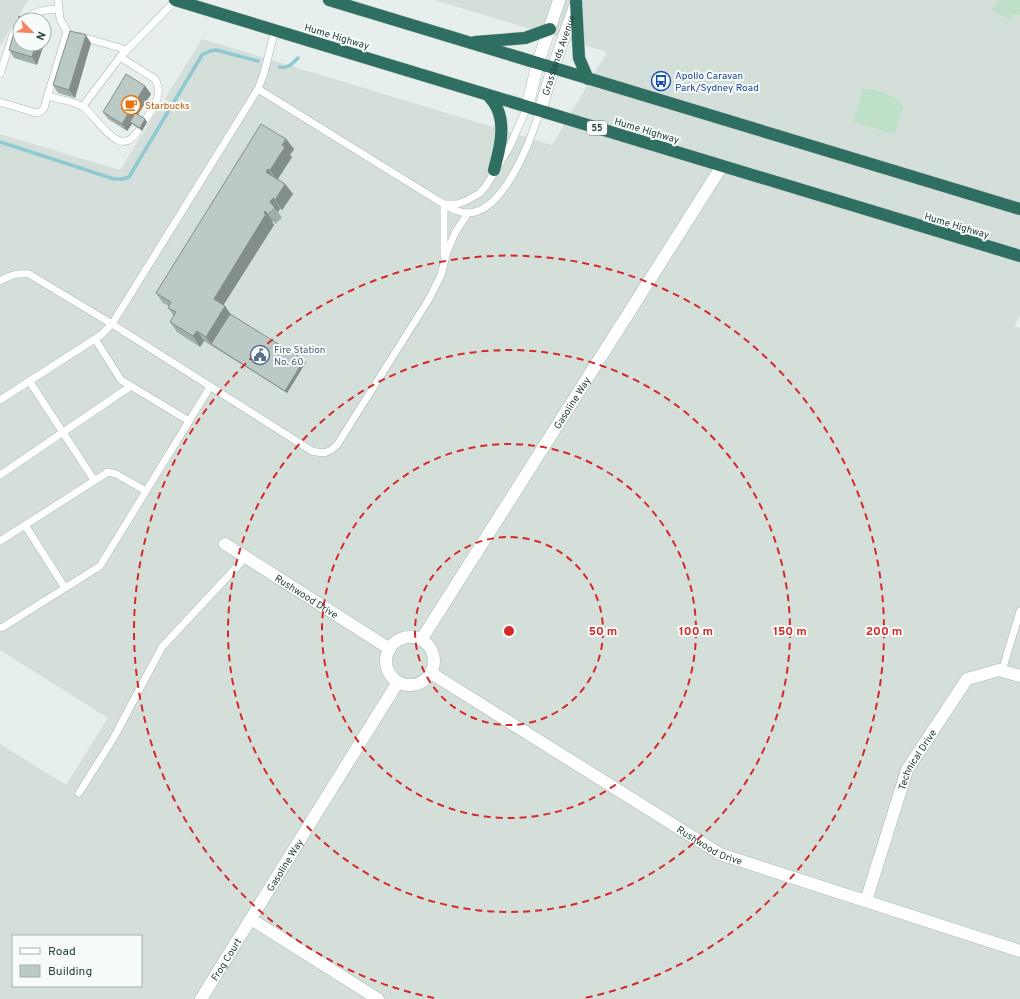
<svg xmlns="http://www.w3.org/2000/svg" width="1020" height="999" font-family="Overpass,sans-serif">
  <rect width="100%" height="100%" fill="#e6efeb"/>
  <path fill="#d4dfda" fill-rule="evenodd" d="M 0,0 L 28,0 L 0,46 Z
    M 434,0 L 1020,0 L 1020,316 L 1014,326 L 1020,328 L 1020,999 L 0,999 L 0,744 L 66,785 L 108,718 L 0,650 L 0,134 L 120,170 L 202,39 L 552,145 L 607,52 ZM 13,936 L 141,936 L 141,986 L 13,986 Z"/>
  <path fill="#bfe0c8" d="M 998,0 L 1020,0 L 1020,15 L 1015,14 L 1011,20 L 992,11 Z
    M 863,89 L 876,90 L 898,99 L 903,107 L 894,134 L 853,122 Z"/>
  <g fill="none" stroke-linecap="round" stroke-linejoin="round">
    <path stroke="#8ec9d4" stroke-width="3.5" d="M 280,67 C 288,69 293,63 298,58
      M 0,142 L 114,179 L 123,179 L 129,177 L 202,55 L 210,51 L 216,50 L 258,61"/>
    <defs>
      <path id="lane" d="M 23,20 C 33,11 46,10 58,9
        M 79,36 L 127,50
        M 120,57 L 155,79 C 164,95 153,107 145,121
        M 0,74 L 13,34 L 20,23
        M 258,89 L 264,73 L 275,30
        M 47,96 C 56,98 77,102 83,107 C 99,118 119,162 139,130
        M 0,102 L 36,113 L 40,112 L 44,108 L 67,32 L 60,19 L 58,0
        M 83,106 L 120,57 L 176,0
        M 444,204 L 457,204 L 466,201 L 480,193 L 486,186 L 510,146 L 527,107
        M 468,213 L 455,233 L 447,252 L 441,275 L 429,299 L 337,445 C 327,454 324,454 312,451 L 112,324 L 258,89 L 437,200 C 447,205 456,213 467,213 C 504,214 531,139 540,111
        M 444,255 L 444,204
        M 0,281 C 10,275 17,273 29,274 L 112,324 L 101,335 L 0,400
        M 95,339 L 121,380 L 189,421
        M 30,382 L 94,480
        M 0,475 L 131,386
        M 25,525 L 65,588
        M 0,541 L 108,472 L 116,474 L 146,491
        M 0,628 L 3,627 L 100,566 L 210,387
        M 1002,671 L 1020,611
        M 79,793 L 113,739 L 162,647 L 246,557"/>
      <g id="street">
        <path d="M 527,107 L 538,63 L 559,0"/>
        <path id="s1" d="M 540,111 L 553,68 L 576,3"/>
        <path id="s2" d="M 225,544 L 390,649"/>
        <circle cx="410" cy="661" r="24"/>
        <path id="s3" d="M 421,640 L 722,166"/>
        <path id="s4" d="M 431,673 L 720,854 L 1020,951"/>
        <path id="s5" d="M 866,901 L 907,770 L 967,679 L 999,670 L 1020,676"/>
        <path d="M 251,919 L 378,999"/>
        <path id="s6" d="M 201,999 L 398,682"/>
      </g>
      <path id="highway" d="M 175,0 L 1020,256
        M 329,0 L 1020,209
        M 576,2 L 579,58 L 588,79
        M 475,42 L 525,38 L 550,29
        M 488,95 C 491,99 495,103 497,108 C 506,127 499,152 494,170"/>
    </defs>
    <use href="#lane" stroke="#a8b8b2" stroke-width="8"/>
    <use href="#street" stroke="#a8b8b2" stroke-width="13"/>
    <use href="#highway" stroke="#c2cac8" stroke-width="13"/>
    <use href="#lane" stroke="#fff" stroke-width="7"/>
    <use href="#street" stroke="#fff" stroke-width="12"/>
    <use href="#highway" stroke="#2f6f62" stroke-width="12"/>
  </g>
  <path fill="#a1aea9" d="M 91,43 L 75,98 L 58,93 L 53,85 Z
    M 44,44 L 37,65 L 14,58 L 9,50 Z
    M 145,86 L 151,94 L 138,115 L 145,119 L 147,122 L 142,131 L 132,124 L 127,131 L 108,119 L 103,112 Z
    M 286,139 L 294,149 L 290,155 L 292,157 L 278,179 L 285,184 L 293,194 L 282,210 L 280,209 L 278,212 L 282,218 L 275,224 L 273,221 L 272,222 L 274,225 L 223,305 L 230,314 L 306,362 L 287,393 L 204,341 L 200,347 L 177,332 L 170,322 L 174,316 L 168,308 L 169,306 L 163,303 L 156,293 Z"/>
  <path fill="#838d89" d="M 44,25 L 48,31 L 44,43 Z
    M 86,35 L 91,43 L 75,98 L 69,90 Z
    M 36,44 L 44,44 L 37,65 L 32,57 Z
    M 145,86 L 151,94 L 132,123 L 130,122 L 132,124 L 127,131 L 122,124 Z
    M 145,119 L 147,122 L 142,131 L 140,128 Z
    M 286,139 L 294,149 L 290,155 L 292,157 L 277,180 L 270,170 Z
    M 268,169 L 275,179 L 266,172 Z
    M 285,184 L 293,194 L 282,210 L 275,200 Z
    M 273,198 L 280,209 L 278,212 L 270,202 Z
    M 265,211 L 273,221 L 272,222 L 274,225 L 221,309 L 214,299 Z
    M 225,306 L 232,316 L 211,344 L 206,337 Z
    M 197,331 L 204,341 L 200,347 L 193,336 Z
    M 304,360 L 306,362 L 287,393 L 285,391 Z"/>
  <path fill="#bbcac4" stroke="#838d89" d="M 19,16 L 33,20 L 20,20 L 20,44 L 36,44 L 32,57 L 9,50 Z
    M 70,31 L 86,35 L 69,90 L 53,85 Z
    M 126,74 L 145,86 L 122,124 L 103,112 Z
    M 135,113 L 145,119 L 140,128 L 130,122 Z
    M 261,124 L 286,139 L 282,145 L 285,147 L 270,170 L 268,169 L 266,172 L 285,184 L 275,200 L 273,198 L 270,202 L 275,208 L 268,214 L 265,211 L 264,213 L 266,214 L 214,299 L 225,306 L 206,337 L 197,331 L 193,336 L 170,322 L 176,312 L 168,308 L 171,302 L 156,293 Z
    M 230,314 L 304,360 L 285,391 L 211,344 Z"/>
  <g fill="none" stroke="#d62828" stroke-width="2" stroke-dasharray="7 5">
    <circle cx="509" cy="631" r="94"/>
    <circle cx="509" cy="631" r="187"/>
    <circle cx="509" cy="631" r="281"/>
    <path d="M434 998A375 375 0 1 1 584 998"/>
  </g>
  <defs>
    <symbol id="bus-ring" viewBox="-11 -11 22 22"><circle r="9.5" fill="#f7fbf9" stroke="#1a4fb4" stroke-width="1.5"/><path d="M-5-6H5V4H4V6H2V4H-2V6H-4V4H-5ZM-3.5-4V0h7V-4ZM-3.5 1.2v1.5H-2V1.2ZM2 1.2v1.5H3.5V1.2Z" fill="#1a4fb4"/></symbol>
    <symbol id="cafe-ring" viewBox="-11 -11 22 22"><circle r="9.5" fill="#f7fbf9" stroke="#e8710a" stroke-width="1.5"/><path d="M-5.5-4.5H6V0H3Q3 3.5 0 3.5H-2.5Q-5.5 3.5-5.5 0ZM3-3.2v2h1.7v-2ZM-6 4.5H4V6H-6Z" fill="#e8710a"/></symbol>
    <symbol id="civic-ring" viewBox="-11 -11 22 22"><circle r="9.5" fill="#f7fbf9" stroke="#5c6f8a" stroke-width="1.5"/><path d="M-.6-6.5H3V-4.5H.6V-3L4-1V1h2V6H-6V1h2V-1L-.6-3ZM-1.2 2.5V6h2.4V2.5Z" fill="#5c6f8a"/></symbol>
  </defs>
  <g fill-rule="evenodd">
    <use href="#bus-ring" x="650" y="70" width="22" height="22"/>
    <use href="#cafe-ring" x="120" y="94" width="22" height="22"/>
    <use href="#civic-ring" x="249" y="344" width="22" height="22"/>
  </g>
  <g text-anchor="middle" stroke-width="4" stroke-linejoin="round" paint-order="stroke">
    <rect fill="#f7fbf9" stroke="#637a73" stroke-width="1" x="587" y="121" width="20" height="14" rx="3"/>
    <g font-size="9" font-weight="bold" fill="#24423a">
      <text x="597" y="131">55</text>
    </g>
    <g font-size="10" fill="#24423a" stroke="#f7fbf9">
      <text transform="translate(337 36) rotate(17)" y="4">Hume Highway</text>
      <text dy="4" stroke="none"><textPath href="#s1" startOffset="59">Grasslands Avenue</textPath></text>
      <text transform="translate(647 130) rotate(17)" y="4">Hume Highway</text>
      <text transform="translate(957 225) rotate(17)" y="4">Hume Highway</text>
      <text dy="4" stroke="none"><textPath href="#s3" startOffset="281">Gasoline Way</textPath></text>
      <text dy="4" stroke="none"><textPath href="#s2" startOffset="97">Rushwood Drive</textPath></text>
      <text dy="4" stroke="none"><textPath href="#s5" startOffset="151">Technical Drive</textPath></text>
      <text dy="4" stroke="none"><textPath href="#s4" startOffset="328">Rushwood Drive</textPath></text>
      <text dy="4" stroke="none"><textPath href="#s6" startOffset="158">Gasoline Way</textPath></text>
      <text dy="4" stroke="none"><textPath href="#s6" startOffset="47">Frog Court</textPath></text>
    </g>
    <g font-size="10" fill="#164399" stroke="#f7fbf9" text-anchor="start">
      <text x="675" y="79">Apollo Caravan<tspan x="675" dy="12">Park/Sydney Road</tspan></text>
    </g>
    <g font-size="10" fill="#c56008" stroke="#f7fbf9" text-anchor="start">
      <text x="145" y="109">Starbucks</text>
    </g>
    <g font-size="10" fill="#4e5e75" stroke="#f7fbf9" text-anchor="start">
      <text x="274" y="353">Fire Station<tspan x="274" dy="12">No. 60</tspan></text>
    </g>
  </g>
  <circle cx="509" cy="631" r="6" fill="#d62828" stroke="#f7fbf9" stroke-width="2"/>
  <g font-size="12" text-anchor="middle" font-weight="bold" fill="#d62828" stroke="#f7fbf9" stroke-width="4" stroke-linejoin="round" paint-order="stroke">
    <text x="603" y="635">50 m</text>
    <text x="696" y="635">100 m</text>
    <text x="790" y="635">150 m</text>
    <text x="884" y="635">200 m</text>
  </g>
  <rect x="12" y="935" width="130" height="52" fill="#f7fbf9" stroke="#a3b1ad"/>
  <rect x="20" y="948" width="20" height="6" fill="#ffffff" stroke="#a3b1ad"/>
  <text x="48" y="955" font-size="12" fill="#24423a">Road</text>
  <rect x="20" y="965" width="20" height="12" fill="#bbcac4" stroke="#a3b1ad"/>
  <text x="48" y="975" font-size="12" fill="#24423a">Building</text>
  <g transform="translate(32 32) rotate(114)"><circle r="19" fill="#f7fbf9" stroke="#a3b1ad"/>
  <path d="M0-3L7 15L0 10L-7 15Z" fill="#f4845f"/>
  <text y="-6" font-size="11" font-weight="bold" text-anchor="middle" fill="#24423a">N</text>
  </g>
</svg>
